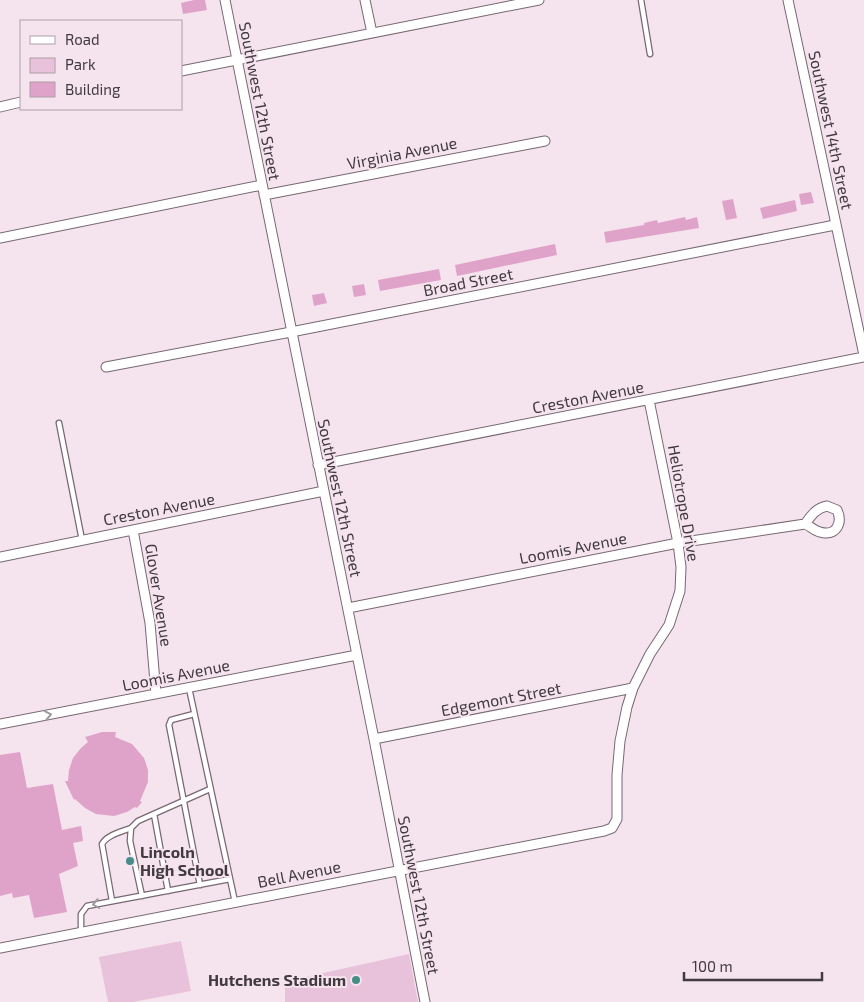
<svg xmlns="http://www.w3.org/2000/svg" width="864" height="1002" font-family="'Exo 2',sans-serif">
  <rect width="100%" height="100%" fill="#f5e3ee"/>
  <path fill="#e8c1da" d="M 181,941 L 191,991 L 133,1002 L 108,1002 L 99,957 Z
    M 409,954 L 418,1002 L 285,1002 L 285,983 L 310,976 Z"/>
  <path fill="#dfa3ca" d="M 194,0 L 205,0 L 207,10 L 183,14 L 181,3 Z
    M 811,192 L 814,203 L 801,205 L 799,194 Z
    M 733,199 L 737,218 L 726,220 L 722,201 Z
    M 795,200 L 797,211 L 763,219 L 760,208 Z
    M 685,217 L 686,220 L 697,217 L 699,228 L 606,243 L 604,232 L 644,225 L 644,223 L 657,220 L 658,223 Z
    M 555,244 L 557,255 L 457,276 L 455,265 Z
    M 439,269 L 441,280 L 380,291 L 378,280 Z
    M 364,284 L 366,295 L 354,297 L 352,286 Z
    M 324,293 L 327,303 L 314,306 L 312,295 Z
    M 102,732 L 116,732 L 115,737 L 132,744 L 144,758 L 148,770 L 148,782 L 140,801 L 142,802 L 137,808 L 135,807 L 127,812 L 114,816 L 96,814 L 85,808 L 75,799 L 74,800 L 65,781 L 68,781 L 69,770 L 73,758 L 81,748 L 88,742 L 85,737 Z
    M 20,752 L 27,788 L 53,784 L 62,830 L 81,826 L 83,841 L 73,843 L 78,866 L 59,874 L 67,912 L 34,918 L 29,895 L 13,898 L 12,893 L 0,896 L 0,755 Z"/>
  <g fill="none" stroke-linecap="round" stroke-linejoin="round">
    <defs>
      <path id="service" d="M 641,0 L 650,54
        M 59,423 L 82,540
        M 189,688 L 235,902
        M 194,714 L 171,720 L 169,725 L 200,885
        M 154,814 L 168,891
        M 142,896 L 130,841 L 131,828 L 138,821 L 210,789
        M 112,901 L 102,844 C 107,835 121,832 131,828
        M 81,932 L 81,914 L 87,906 L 230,879"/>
      <path id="minor" d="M 225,0 L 374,739 L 425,1002
        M 365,0 L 372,33
        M 788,0 L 864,355
        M 181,71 L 539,0
        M 0,107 L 21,102
        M 264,195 L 545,141
        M 0,238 L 262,185
        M 106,367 L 291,332 L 835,225
        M 318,465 L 864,357
        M 827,506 L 837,510 C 843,523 836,537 820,532 C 815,531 810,526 805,524 C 811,516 816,508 827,506 Z
        M 133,530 L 150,623 L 156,694
        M 0,557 L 324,491
        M 348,608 L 678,543 L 805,524
        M 0,724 L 357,655
        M 374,739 L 633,688
        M 0,948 L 604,831 L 612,828 L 617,819 L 617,775 L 620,741 L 627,707 L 633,688 L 650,654 L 669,625 L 680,591 L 681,567 L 678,543 L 649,400"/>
    </defs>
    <use href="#service" stroke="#776871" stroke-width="7"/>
    <use href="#minor" stroke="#776871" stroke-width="11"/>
    <use href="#service" stroke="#fff" stroke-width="4.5"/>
    <use href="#minor" stroke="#fff" stroke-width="9"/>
  </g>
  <defs><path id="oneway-chevron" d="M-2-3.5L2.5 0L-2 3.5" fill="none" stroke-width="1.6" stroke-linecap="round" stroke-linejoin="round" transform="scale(1.25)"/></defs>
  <g stroke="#a09c9e">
    <use href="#oneway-chevron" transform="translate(48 715) rotate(-11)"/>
    <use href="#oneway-chevron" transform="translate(96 904) rotate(170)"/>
  </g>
  <g fill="#468d88" stroke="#f5e3ee" stroke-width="2">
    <circle cx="130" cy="861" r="5"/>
    <circle cx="356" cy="980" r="5"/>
  </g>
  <g text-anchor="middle" stroke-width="4" stroke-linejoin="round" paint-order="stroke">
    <g font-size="16" fill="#413a3e" stroke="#f5e3ee">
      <text transform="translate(260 101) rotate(79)" y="6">Southwest 12th Street</text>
      <text transform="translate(831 130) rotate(78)" y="6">Southwest 14th Street</text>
      <text transform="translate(402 153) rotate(-11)" y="6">Virginia Avenue</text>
      <text transform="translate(468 282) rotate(-11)" y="6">Broad Street</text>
      <text transform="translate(588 397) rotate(-11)" y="6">Creston Avenue</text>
      <text transform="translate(340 498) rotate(78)" y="6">Southwest 12th Street</text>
      <text transform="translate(684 503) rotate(80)" y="6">Heliotrope Drive</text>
      <text transform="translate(159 509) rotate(-11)" y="6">Creston Avenue</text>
      <text transform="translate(573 548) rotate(-11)" y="6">Loomis Avenue</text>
      <text transform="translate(159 595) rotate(81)" y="6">Glover Avenue</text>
      <text transform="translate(176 675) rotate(-11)" y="6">Loomis Avenue</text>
      <text transform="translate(501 699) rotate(-11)" y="6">Edgemont Street</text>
      <text transform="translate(299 874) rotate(-11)" y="6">Bell Avenue</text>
      <text transform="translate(419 895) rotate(79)" y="6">Southwest 12th Street</text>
    </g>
    <g font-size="16" font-weight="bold" fill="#413a3e" stroke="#f5e3ee" text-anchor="start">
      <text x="140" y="858">Lincoln<tspan x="140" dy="18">High School</tspan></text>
      <text x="346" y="986" text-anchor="end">Hutchens Stadium</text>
    </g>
  </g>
  <rect x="20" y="20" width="162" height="90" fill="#f5e3ee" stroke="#ad9fa8"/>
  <rect x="30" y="36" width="25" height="8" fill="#ffffff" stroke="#ad9fa8"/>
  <text x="65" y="45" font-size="15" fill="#413a3e">Road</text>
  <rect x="30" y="58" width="25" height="15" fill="#e8c1da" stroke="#ad9fa8"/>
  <text x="65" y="70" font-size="15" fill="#413a3e">Park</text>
  <rect x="30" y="82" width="25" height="15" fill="#dfa3ca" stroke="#ad9fa8"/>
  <text x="65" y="95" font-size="15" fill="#413a3e">Building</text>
  <path d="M684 972v8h138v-8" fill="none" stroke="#413a3e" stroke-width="2.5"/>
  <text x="692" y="972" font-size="15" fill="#413a3e" stroke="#f5e3ee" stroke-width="4" paint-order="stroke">100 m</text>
</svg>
